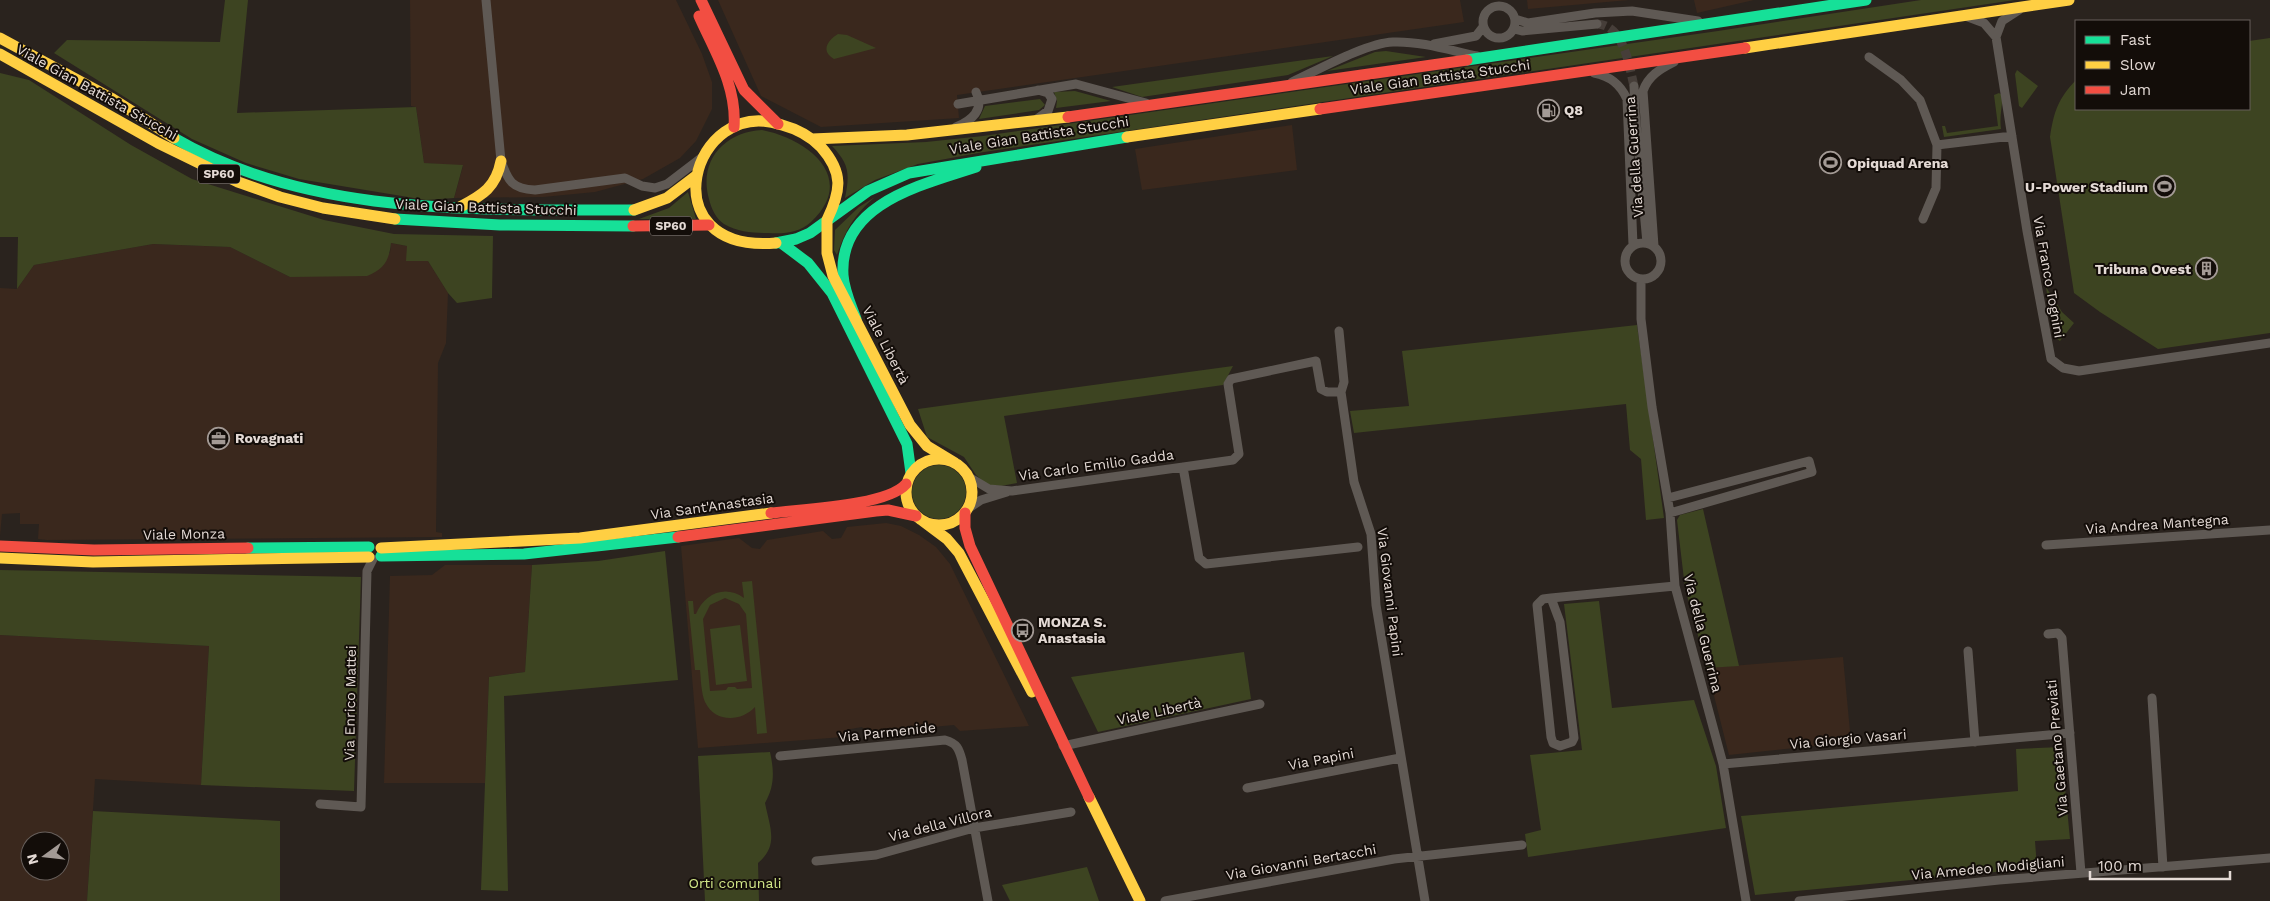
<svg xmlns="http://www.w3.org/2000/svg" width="2270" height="901" font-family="'Work Sans',sans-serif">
  <rect width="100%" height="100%" fill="#2a231e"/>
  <path fill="#3a281d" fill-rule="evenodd" d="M 410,0 L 676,0 L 702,54 L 712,82 L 712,109 L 696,141 L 680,158 L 643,179 L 595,192 L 543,197 L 454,198 L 463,166 L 424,163 L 416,107 L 411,106 Z
    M 718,0 L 1460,0 L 1464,22 L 957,95 L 959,118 L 821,127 L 761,96 Z
    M 1527,0 L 1629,0 L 1528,9 Z
    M 1694,0 L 1754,0 L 1697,13 Z
    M 1292,125 L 1297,170 L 1142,190 L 1135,149 Z
    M 391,243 L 407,246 L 407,261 L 428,261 L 448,293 L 446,343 L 438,363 L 436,532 L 442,533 L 442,537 L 47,540 L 38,539 L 39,524 L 20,524 L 20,513 L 2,514 L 0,536 L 0,288 L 17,289 L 34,265 L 153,244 L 230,247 L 290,277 L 390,253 Z
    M 886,523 L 901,526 L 919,535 L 936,547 L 950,564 L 1029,726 L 960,731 L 954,725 L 867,733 L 862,727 L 845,730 L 843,737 L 698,748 L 681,546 L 739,538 L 752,548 L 760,549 L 767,540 L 823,531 L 832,539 L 841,538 L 847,527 Z
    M 445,565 L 532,565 L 525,672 L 489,677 L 485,783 L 384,783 L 390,576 L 432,575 Z
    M 0,635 L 209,646 L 201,785 L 95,779 L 87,901 L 0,901 ZM 30,841 L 60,841 L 60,871 L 30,871 Z
    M 1843,657 L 1851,742 L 1729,755 L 1707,668 Z"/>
  <path fill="#3d4421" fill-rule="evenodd" d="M 225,0 L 248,0 L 237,113 L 416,107 L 424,163 L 463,165 L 454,198 L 426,200 L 299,179 L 246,163 L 192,139 L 54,53 L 67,40 L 220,42 Z
    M 1921,0 L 2015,0 L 984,152 L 918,164 L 875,180 L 845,198 C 850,173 849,164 832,146 L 926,142 L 983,136 L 1718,31 Z
    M 838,34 L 847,35 L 876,48 L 834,59 C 820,51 828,40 838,34 Z
    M 2270,38 L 2270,333 L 2158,349 L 2100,312 L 2074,293 L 2050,137 C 2054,111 2058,99 2076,80 L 2076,109 L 2249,109 L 2249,41 Z
    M 1386,51 L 1426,57 L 1327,71 L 1375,52 Z
    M 1333,56 L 1288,75 L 1142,97 L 1112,87 Z
    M 2017,70 L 2038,86 L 2022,108 L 2019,106 L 2015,74 Z
    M 0,73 L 29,80 L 131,145 L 192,179 L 324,220 L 394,234 L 493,236 L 492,298 L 457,303 L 448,293 L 428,261 L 406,261 L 407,246 L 391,243 C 389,261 384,269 367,276 L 290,277 L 230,247 L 153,244 L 34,265 L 17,289 L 18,237 L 0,237 Z
    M 1075,91 L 1111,101 L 1056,108 L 1057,101 L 1054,92 Z
    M 1999,93 L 2002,95 C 2003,106 1999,115 2001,129 L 1944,137 L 1942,126 L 1945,126 L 1947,133 L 1998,126 L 1994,95 Z
    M 1040,99 L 1045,105 L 1039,110 L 979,119 L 985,106 Z
    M 762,130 C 808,139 858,178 811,222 C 799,233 784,234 768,233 C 753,233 738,232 724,224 C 716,219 711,208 709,199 C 698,160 725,132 762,130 Z
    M 688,192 L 696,219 L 639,219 L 669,208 Z
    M 875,197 C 854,215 846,229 837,255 L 834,250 L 835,230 L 859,207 Z
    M 2046,287 L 2062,312 L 2074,323 L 2060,341 L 2053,336 Z
    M 1637,325 L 1664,518 L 1646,520 L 1641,459 L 1630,450 L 1626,404 L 1354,433 L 1350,411 L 1409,406 L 1402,351 Z
    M 1233,366 L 1223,385 L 1004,416 L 1017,483 L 1001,486 L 987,485 L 976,475 L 964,457 L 927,437 L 918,409 Z
    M912 492a27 27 0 1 1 54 0a27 27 0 1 1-54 0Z
    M 1703,509 L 1739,666 L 1707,668 L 1685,588 L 1677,520 L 1680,515 Z
    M 665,551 L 678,680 L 504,696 L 508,891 L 481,890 L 489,677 L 525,672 L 532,565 L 598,561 Z
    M 0,570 L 361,577 L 354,791 L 201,785 L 209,646 L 0,635 Z
    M 752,581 L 767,733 L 757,734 L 755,707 C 741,722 715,723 705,702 C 701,692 701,680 700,670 L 695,670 L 688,601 L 693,601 L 694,614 L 696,614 C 704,594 725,584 744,598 L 742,582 ZM 725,598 L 739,604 L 746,614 L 752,688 L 737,689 L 735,687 L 728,687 L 726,690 L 710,691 L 703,619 L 710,605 Z
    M 1599,601 L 1612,708 L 1694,700 L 1716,766 L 1726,828 L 1528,857 L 1525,834 L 1541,830 L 1530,755 L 1582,750 L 1564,604 Z
    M 740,625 L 747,681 L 716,685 L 710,629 Z
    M 1244,652 L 1251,699 L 1098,732 L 1071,677 Z
    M 2061,747 L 2070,839 L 2035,841 L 2037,868 L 1755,895 L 1741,816 L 2018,791 L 2016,749 Z
    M 770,752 C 774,770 775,786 765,803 C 770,828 779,845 758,863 L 759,901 L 705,901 L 698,756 Z
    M 93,811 L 280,821 L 280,901 L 87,901 Z
    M 1087,867 L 1099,901 L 1010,901 L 1002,885 Z"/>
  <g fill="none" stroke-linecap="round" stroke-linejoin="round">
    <path stroke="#463e39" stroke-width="9" stroke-dasharray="9 4.5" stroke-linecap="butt" d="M 1597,24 C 1624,25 1629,66 1634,86"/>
    <path stroke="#5f5954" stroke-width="9" d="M 486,0 L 501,161 C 508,181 512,189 535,190 L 625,178 L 642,186 L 655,188 L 667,184 L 701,158
      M1483 22a16 16 0 1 1 32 0a16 16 0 1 1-32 0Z
      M 1968,17 L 1984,23 L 1996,37 L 2027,231 L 2051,359 L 2063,368 L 2079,371 L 2270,343
      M 1515,19 L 1528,23 L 1595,13 L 1632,11 L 1698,21
      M 1514,29 L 1522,31 L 1597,24
      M 1996,37 L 2002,21 L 2019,10
      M 1434,44 L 1476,36 L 1483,27
      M 1869,57 L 1901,80 L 1920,100 L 1937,145 L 1936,188 L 1923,219
      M 1594,73 C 1610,76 1620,84 1627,99 L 1633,245
      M 1292,82 C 1318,70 1366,43 1393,42 C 1421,41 1449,50 1477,56
      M 1634,86 L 1635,112 L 1647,243
      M 958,104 L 1076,84 L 1146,103
      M 1037,119 L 1048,111 L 1052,99 L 1048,93 L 1038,90
      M 956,127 C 971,121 985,110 976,92
      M 1937,145 L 2012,136
      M1625 261a18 18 0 1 1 36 0a18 18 0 1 1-36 0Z
      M 1654,246 L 1643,91 C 1648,76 1660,69 1674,62
      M 1641,279 L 1641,319 L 1652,407 L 1670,513 L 1675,586 L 1723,764 L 1746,901
      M 1339,331 L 1344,382 L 1341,392 L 1354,482 L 1371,534 L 1376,605 L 1425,901
      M 1183,467 L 1199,558 L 1206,564 L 1358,547
      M 969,477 L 989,489 L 1012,491 L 1233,460 L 1239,454 L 1228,384 L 1231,379 L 1316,361 L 1321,389 L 1327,392 L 1341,392
      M 1668,498 L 1809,461 L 1812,472 L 1670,513
      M 969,508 L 981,500 L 1007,492
      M 2046,545 L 2270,530
      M 1551,598 L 1560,622 L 1574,738 L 1572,742 L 1560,746 L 1553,743 L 1551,737 L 1537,605 L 1543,599 L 1551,598 L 1675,586
      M 2048,634 L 2058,633 L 2062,638 L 2081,873
      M 1968,651 L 1975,742
      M 2152,698 L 2163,867
      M 1063,746 L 1260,704
      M 780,756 L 945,740 C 957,743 959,749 962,760 L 988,901
      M 1723,764 L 2070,733
      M 1247,788 L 1400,758
      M 320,804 L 361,807 L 367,571 L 373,559
      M 816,861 L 876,855 L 974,828 L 1071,812
      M 1165,901 L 1394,859 L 1522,845
      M 1799,901 L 1999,880 L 2270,858"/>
    <path stroke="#16e098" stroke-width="11" d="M 1467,60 L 1866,0
      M 174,138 C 311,218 481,209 634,210
      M 395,219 L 500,225 L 633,226
      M 780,242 L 808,263 L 832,293 L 907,444 L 911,473
      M 776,243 L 796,239 L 810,233 L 868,191 L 909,173 L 1127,137
      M 856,319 C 851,305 844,290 843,275 C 839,203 922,185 976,167
      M 248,548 L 369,547
      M 381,556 L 524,554 L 678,537"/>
    <path stroke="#ffcf43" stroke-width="11" d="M 0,38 L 111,98 L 174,138
      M 1745,48 L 2069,0
      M 0,54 L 158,143 L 238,182 L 280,197 L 323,208 L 395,219
      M 1127,137 L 1320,109
      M 812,139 L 907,135 L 1068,117
      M 460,207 C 483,195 496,187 501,161
      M 634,210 L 667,198 L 696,176
      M 827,220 L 827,253 L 833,276 L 910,425 L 927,446 L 955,463
      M 776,243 C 648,254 691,94 782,125 C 797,129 810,136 821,147 C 844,173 841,191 827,220
      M906 492a33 33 0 1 1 66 0a33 33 0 1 1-66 0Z
      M 923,521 L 947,539 L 959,553 L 1032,692
      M 381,548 L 580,538 L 771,513
      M 0,558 L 93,562 L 369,557
      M 1089,797 L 1140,901"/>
    <path stroke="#f24e42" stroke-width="11" d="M 701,0 L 744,90 L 778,124
      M 699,16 C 715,52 737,86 734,127
      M 1320,109 L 1745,48
      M 1068,117 L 1467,60
      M 633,226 L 709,225
      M 771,513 C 802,509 887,506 906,484
      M 965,513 L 965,528 L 970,546 L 1089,797
      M 678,537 L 876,511 L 888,510 L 916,516
      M 0,546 L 94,550 L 248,548"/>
  </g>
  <defs>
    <symbol id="fuel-ring" viewBox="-11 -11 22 22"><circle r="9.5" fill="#130d09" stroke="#a39a95" stroke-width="1.5"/><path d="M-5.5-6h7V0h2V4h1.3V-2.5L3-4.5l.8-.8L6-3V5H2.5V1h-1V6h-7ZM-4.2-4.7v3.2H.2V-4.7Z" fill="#a39a95"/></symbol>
    <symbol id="stadium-ring" viewBox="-11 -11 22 22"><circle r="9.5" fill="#130d09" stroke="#a39a95" stroke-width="1.5"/><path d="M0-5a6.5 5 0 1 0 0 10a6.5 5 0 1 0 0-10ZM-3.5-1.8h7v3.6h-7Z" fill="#a39a95"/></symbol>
    <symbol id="building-ring" viewBox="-11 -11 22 22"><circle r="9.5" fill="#130d09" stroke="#a39a95" stroke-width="1.5"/><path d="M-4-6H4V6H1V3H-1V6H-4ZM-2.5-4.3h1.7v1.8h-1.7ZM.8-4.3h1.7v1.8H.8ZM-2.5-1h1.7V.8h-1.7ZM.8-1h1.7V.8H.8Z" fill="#a39a95"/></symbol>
    <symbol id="office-ring" viewBox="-11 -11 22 22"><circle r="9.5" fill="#130d09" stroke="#a39a95" stroke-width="1.5"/><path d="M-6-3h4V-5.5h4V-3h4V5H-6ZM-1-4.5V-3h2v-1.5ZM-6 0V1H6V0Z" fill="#a39a95"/></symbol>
    <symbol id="bus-ring" viewBox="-11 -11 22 22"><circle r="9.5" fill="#130d09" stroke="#a39a95" stroke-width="1.5"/><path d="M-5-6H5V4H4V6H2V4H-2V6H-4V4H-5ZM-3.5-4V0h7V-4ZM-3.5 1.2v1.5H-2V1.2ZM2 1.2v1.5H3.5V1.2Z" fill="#a39a95"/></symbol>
  </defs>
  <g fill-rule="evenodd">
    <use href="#fuel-ring" x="1536" y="98" width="25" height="25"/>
    <use href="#stadium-ring" x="1818" y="150" width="25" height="25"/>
    <use href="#stadium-ring" x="2152" y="174" width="25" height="25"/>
    <use href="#building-ring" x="2194" y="256" width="25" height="25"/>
    <use href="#office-ring" x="206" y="426" width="25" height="25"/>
    <use href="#bus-ring" x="1010" y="618" width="25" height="25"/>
  </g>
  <g text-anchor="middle" stroke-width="4" stroke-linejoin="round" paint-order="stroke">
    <g fill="#130d09" stroke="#a59c98" stroke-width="1">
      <rect x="198" y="164.5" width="42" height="19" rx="4"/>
      <rect x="650" y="216.5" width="42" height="19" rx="4"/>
    </g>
    <g font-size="12" font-weight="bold" fill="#e4dad5">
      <text x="219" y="178">SP60</text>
      <text x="671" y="230">SP60</text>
    </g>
    <g font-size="14" fill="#e4dad5" stroke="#130d09">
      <text transform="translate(1440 77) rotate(-8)" y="5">Viale Gian Battista Stucchi</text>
      <text transform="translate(97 92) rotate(29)" y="5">Viale Gian Battista Stucchi</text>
      <text transform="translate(1039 135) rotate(-9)" y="5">Viale Gian Battista Stucchi</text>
      <text transform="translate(1634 157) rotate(-94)" y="5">Via della Guerrina</text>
      <text transform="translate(486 207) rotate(2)" y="5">Viale Gian Battista Stucchi</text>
      <text transform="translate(2049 277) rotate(80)" y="5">Via Franco Tognini</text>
      <text transform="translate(886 345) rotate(63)" y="5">Viale Libertà</text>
      <text transform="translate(1096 465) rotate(-8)" y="5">Via Carlo Emilio Gadda</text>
      <text transform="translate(712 506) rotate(-8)" y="5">Via Sant'Anastasia</text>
      <text transform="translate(2157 524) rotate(-4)" y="5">Via Andrea Mantegna</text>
      <text transform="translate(184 534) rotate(-1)" y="5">Viale Monza</text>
      <text transform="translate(1390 592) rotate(83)" y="5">Via Giovanni Papini</text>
      <text transform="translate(1703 633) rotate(76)" y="5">Via della Guerrina</text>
      <text transform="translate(350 703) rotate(-89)" y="5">Via Enrico Mattei</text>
      <text transform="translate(1159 711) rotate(-12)" y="5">Viale Libertà</text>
      <text transform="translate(887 732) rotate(-6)" y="5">Via Parmenide</text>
      <text transform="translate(1848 739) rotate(-5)" y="5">Via Giorgio Vasari</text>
      <text transform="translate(2057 748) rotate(-95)" y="5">Via Gaetano Previati</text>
      <text transform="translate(1321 759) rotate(-11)" y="5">Via Papini</text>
      <text transform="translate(940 824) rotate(-14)" y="5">Via della Villora</text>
      <text transform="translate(1301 862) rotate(-10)" y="5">Via Giovanni Bertacchi</text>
      <text transform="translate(1988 868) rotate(-5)" y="5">Via Amedeo Modigliani</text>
    </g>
    <g font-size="14" font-weight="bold" fill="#e4dad5" stroke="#130d09" text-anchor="start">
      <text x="1564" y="115">Q8</text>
      <text x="1847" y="168">Opiquad Arena</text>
      <text x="2148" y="192" text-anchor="end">U-Power Stadium</text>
      <text x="2191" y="274" text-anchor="end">Tribuna Ovest</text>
      <text x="235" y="443">Rovagnati</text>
      <text x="1038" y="627">MONZA S.<tspan x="1038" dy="16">Anastasia</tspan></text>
    </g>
    <g font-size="14" fill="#d2e788" stroke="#130d09">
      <text x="735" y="888">Orti comunali</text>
    </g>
  </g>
  <rect x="2075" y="20" width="175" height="90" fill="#130d09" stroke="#675f5b"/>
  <rect x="2085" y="36" width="25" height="8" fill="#16e098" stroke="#675f5b"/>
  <text x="2120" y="45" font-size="15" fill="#e4dad5">Fast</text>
  <rect x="2085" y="61" width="25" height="8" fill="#ffcf43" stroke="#675f5b"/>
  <text x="2120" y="70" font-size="15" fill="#e4dad5">Slow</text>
  <rect x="2085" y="86" width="25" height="8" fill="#f24e42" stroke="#675f5b"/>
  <text x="2120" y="95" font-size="15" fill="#e4dad5">Jam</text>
  <g transform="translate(45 856) rotate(255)"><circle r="24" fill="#130d09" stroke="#675f5b"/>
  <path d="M0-4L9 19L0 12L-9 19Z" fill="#a39a95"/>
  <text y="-8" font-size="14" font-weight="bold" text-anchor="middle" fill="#e4dad5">N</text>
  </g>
  <path d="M2090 871v8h140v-8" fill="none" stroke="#e4dad5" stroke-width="2.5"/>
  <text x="2098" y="871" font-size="15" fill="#e4dad5" stroke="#130d09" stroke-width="4" paint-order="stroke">100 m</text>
</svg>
